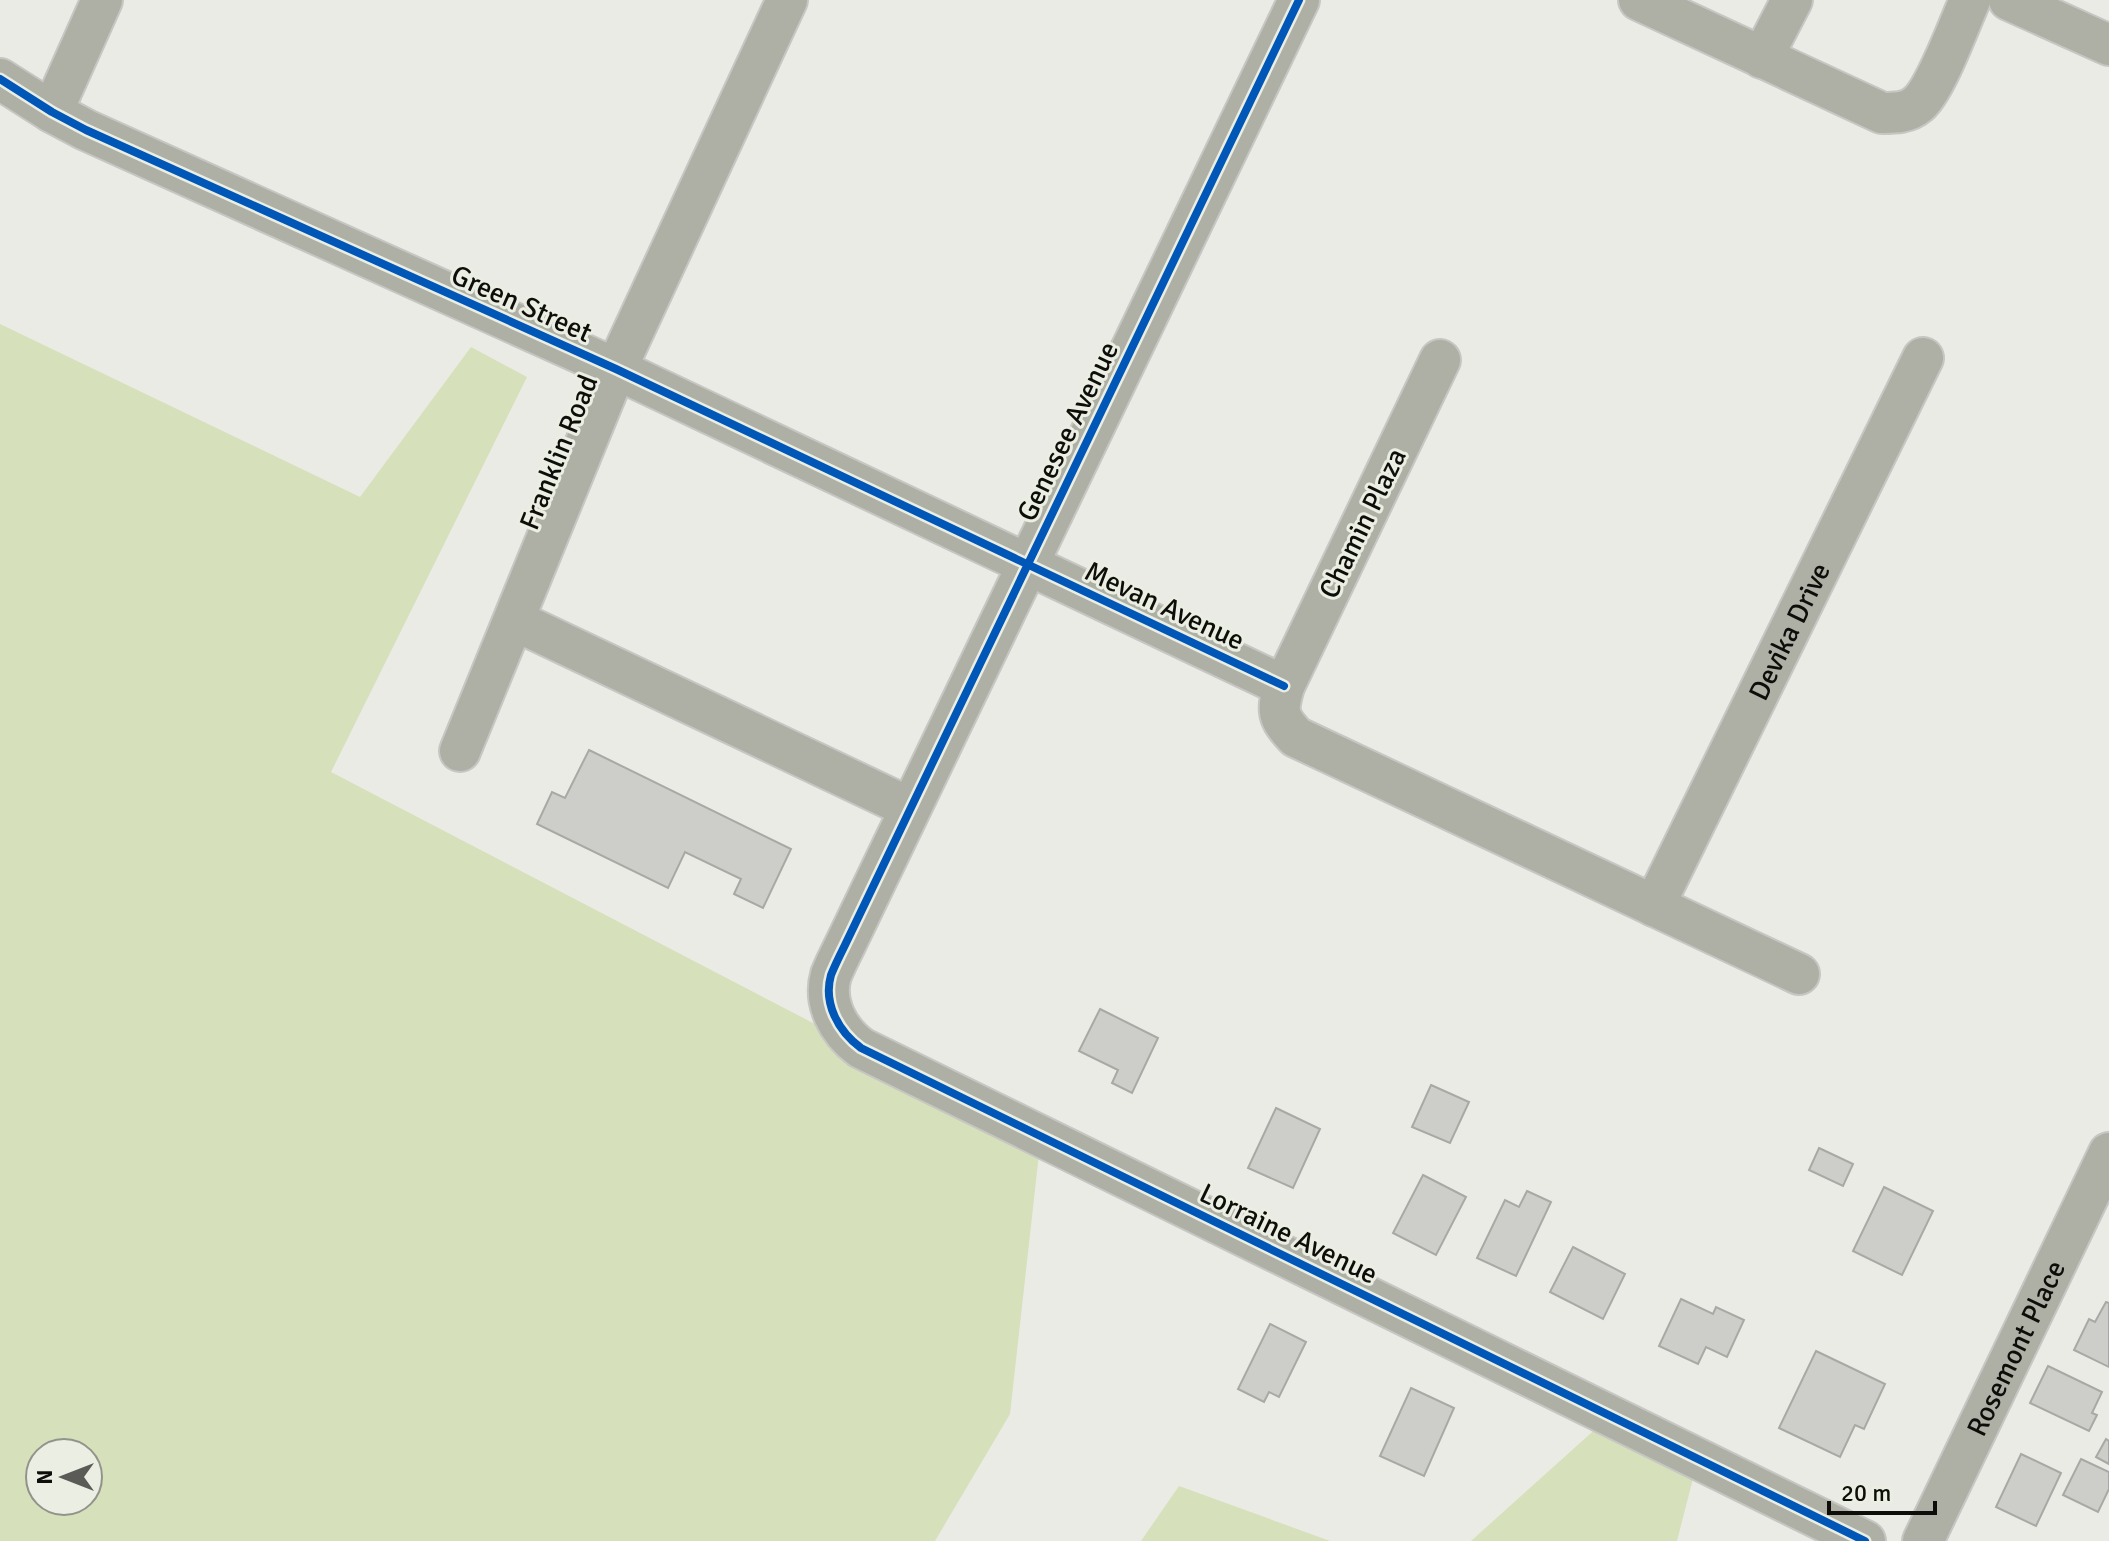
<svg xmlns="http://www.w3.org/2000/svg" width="2109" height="1541" font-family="Signika,sans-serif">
  <rect width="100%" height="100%" fill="#eaebe5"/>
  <path fill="#d6e0ba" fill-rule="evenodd" d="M 0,324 L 360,497 L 471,347 L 527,377 L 331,772 L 861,1048 L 1041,1136 L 1010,1414 L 935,1541 L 0,1541 ZM 40,1453 L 88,1453 L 88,1501 L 40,1501 Z
    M 1610,1416 L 1698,1459 L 1677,1541 L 1471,1541 Z
    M 1179,1486 L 1330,1541 L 1141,1541 Z"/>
  <path fill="#cdceca" stroke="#a8a9a5" stroke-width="2" d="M 589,750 L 791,849 L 763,908 L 734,894 L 741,879 L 685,852 L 668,888 L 537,824 L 552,792 L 565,798 Z
    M 1100,1009 L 1158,1038 L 1132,1093 L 1112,1083 L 1118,1070 L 1079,1051 Z
    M 1431,1085 L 1469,1102 L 1450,1143 L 1412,1127 Z
    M 1276,1108 L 1320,1129 L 1293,1188 L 1248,1168 Z
    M 1819,1148 L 1853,1164 L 1843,1186 L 1809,1170 Z
    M 1423,1175 L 1466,1197 L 1436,1255 L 1393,1233 Z
    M 1884,1187 L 1933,1211 L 1902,1275 L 1853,1251 Z
    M 1527,1191 L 1551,1202 L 1516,1276 L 1477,1258 L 1505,1200 L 1519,1207 Z
    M 1573,1247 L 1625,1274 L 1603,1319 L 1550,1292 Z
    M 1681,1299 L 1713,1314 L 1716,1307 L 1744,1320 L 1727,1357 L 1706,1347 L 1698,1364 L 1659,1346 Z
    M 2106,1302 L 2109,1303 L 2109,1367 L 2074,1350 L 2089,1319 L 2095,1322 Z
    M 1270,1324 L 1306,1342 L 1279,1397 L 1269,1392 L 1264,1402 L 1238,1389 Z
    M 1816,1351 L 1885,1384 L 1864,1429 L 1855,1425 L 1840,1457 L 1779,1428 Z
    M 2048,1366 L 2102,1392 L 2092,1413 L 2097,1415 L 2089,1431 L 2030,1403 Z
    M 1411,1388 L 1454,1408 L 1424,1476 L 1380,1456 Z
    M 2106,1439 L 2109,1441 L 2109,1464 L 2096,1457 Z
    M 2021,1454 L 2061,1473 L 2036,1526 L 1996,1507 Z
    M 2081,1459 L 2109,1472 L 2109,1489 L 2098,1512 L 2063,1495 Z"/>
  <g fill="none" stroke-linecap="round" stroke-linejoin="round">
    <defs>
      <g id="minor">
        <path d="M 1299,0 L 845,945 C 840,955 835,965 831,975 C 823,1003 838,1031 861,1048 L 1865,1541"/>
        <path d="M 1639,0 L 1882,113 C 1895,113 1908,113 1918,104 C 1936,89 1959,24 1970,0"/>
        <path d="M 2009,0 L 2109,45"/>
        <path d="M 1762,58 L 1792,0"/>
        <path d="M 0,79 L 52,112 L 86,130 L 616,369 L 1284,686"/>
        <path d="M 52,112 L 102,0"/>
        <path d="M 1440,360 L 1284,686 C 1277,711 1277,717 1296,737 L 1799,974"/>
        <path d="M 514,620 L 910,808"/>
        <path d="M 460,751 L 616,369 L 787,0"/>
        <path id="s1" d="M 1654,906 L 1923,358"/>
        <path id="s2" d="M 1923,1541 L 2109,1153"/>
      </g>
    </defs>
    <use href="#minor" stroke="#c6c7c3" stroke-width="44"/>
    <use href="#minor" stroke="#aeb0a6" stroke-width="40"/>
    <defs>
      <path id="cycleway" d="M 1299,0 L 845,945 C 840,955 835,965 831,975 C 823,1003 838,1031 861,1048 L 1865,1541
        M 0,79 L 52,112 L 86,130 L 616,369 L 1284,686"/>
    </defs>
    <use href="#cycleway" stroke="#ebeee2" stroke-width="13"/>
    <use href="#cycleway" stroke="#0057b8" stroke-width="8"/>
  </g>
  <g text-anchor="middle" stroke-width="6" stroke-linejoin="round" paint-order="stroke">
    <g font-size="28" fill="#0d0e0a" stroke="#ebeee2">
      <text transform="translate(522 303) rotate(24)" y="10">Green Street</text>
      <text transform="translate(1067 431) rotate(-64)" y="10">Genesee Avenue</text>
      <text transform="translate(558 452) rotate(-68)" y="10">Franklin Road</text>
      <text transform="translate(1362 523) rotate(-64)" y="10">Chamin Plaza</text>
      <text transform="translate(1165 605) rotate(25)" y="10">Mevan Avenue</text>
      <text dy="10" stroke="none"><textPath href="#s1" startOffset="306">Devika Drive</textPath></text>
      <text transform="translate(1289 1233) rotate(26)" y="10">Lorraine Avenue</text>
      <text dy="10" stroke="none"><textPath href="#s2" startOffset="214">Rosemont Place</textPath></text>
    </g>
  </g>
  <g transform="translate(64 1477) rotate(270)"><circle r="38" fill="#ebeee2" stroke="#92948c" stroke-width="2"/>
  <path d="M0-6L14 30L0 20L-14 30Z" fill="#5a5b57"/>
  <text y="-12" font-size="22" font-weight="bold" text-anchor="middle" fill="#0d0e0a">N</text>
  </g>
  <path d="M1829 1501v12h106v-12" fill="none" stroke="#0d0e0a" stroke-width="4"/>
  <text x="1841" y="1501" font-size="24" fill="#0d0e0a" stroke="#ebeee2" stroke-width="6" paint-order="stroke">20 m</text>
</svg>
